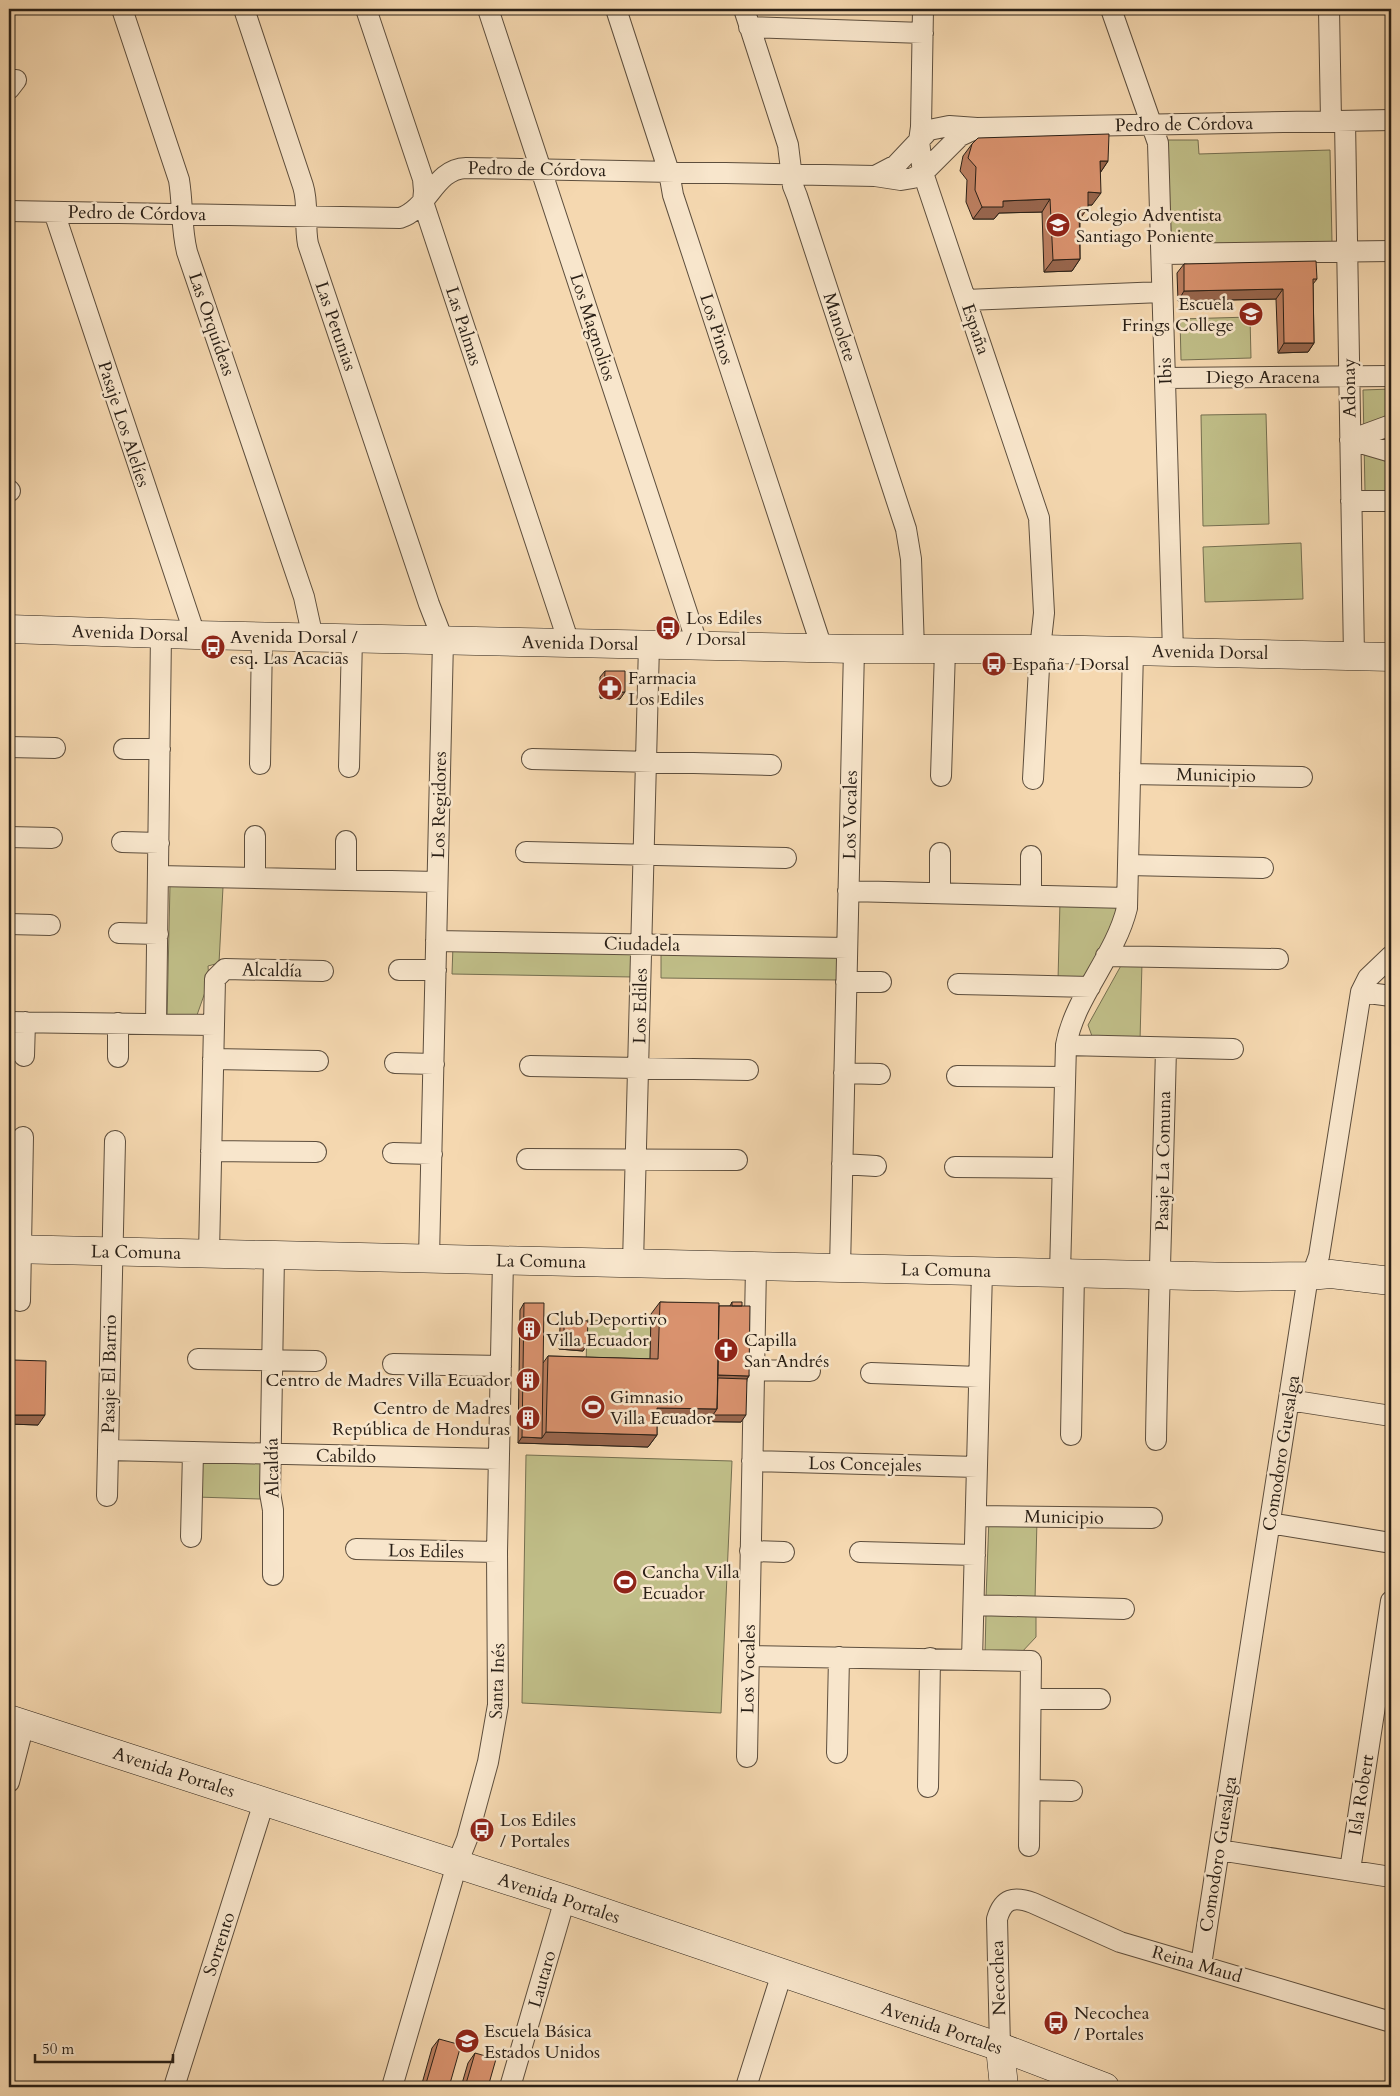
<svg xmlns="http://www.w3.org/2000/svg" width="1400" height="2096" font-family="Cardo,serif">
  <rect width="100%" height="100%" fill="#f5d8b0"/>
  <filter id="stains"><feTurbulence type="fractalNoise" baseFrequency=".004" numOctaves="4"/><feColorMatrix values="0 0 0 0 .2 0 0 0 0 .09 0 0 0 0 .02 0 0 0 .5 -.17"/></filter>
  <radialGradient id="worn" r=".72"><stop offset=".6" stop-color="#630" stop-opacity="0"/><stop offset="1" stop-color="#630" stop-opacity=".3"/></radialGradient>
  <path fill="#c0be88" stroke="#756f50" d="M 1164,140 L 1198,140 L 1199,154 L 1330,150 L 1332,242 L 1168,246 Z
    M 1250,317 L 1251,358 L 1181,360 L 1180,319 Z
    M 1391,389 L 1391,492 L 1365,492 L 1363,390 Z
    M 1266,414 L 1269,524 L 1203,526 L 1201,415 Z
    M 1301,543 L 1303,599 L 1205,602 L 1203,547 Z
    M 170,885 L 223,887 L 219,963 L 208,966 L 209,981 L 197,1015 L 167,1020 Z
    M 1060,901 L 1114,902 L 1117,912 L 1112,927 L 1082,980 L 1058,980 Z
    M 453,945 L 634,950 L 633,977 L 452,974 Z
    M 661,951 L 839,952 L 838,980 L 661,978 Z
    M 1123,962 L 1142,962 L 1140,1041 L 1093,1039 L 1088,1025 Z
    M 587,1320 L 651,1322 L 650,1371 L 586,1369 Z
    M 526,1455 L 732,1461 L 721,1713 L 522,1703 Z
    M 197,1458 L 261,1460 L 260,1499 L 196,1497 Z
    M 989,1518 L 1037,1520 L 1035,1600 L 986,1598 Z
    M 986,1612 L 1036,1613 L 1036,1637 L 1020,1654 L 985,1654 Z"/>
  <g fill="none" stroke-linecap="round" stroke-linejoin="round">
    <defs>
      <path id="street" d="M 122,9 L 179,180 C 183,204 181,228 187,252 L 304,597 L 313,638
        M 244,9 L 303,186 C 309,205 304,224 308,244 L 429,604 L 443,640 L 429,1258
        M 366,9 L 423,179 L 424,191 L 423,202 L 569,643
        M 488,9 L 698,646
        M 616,9 L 669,172 L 673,195 L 822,648
        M 744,9 L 788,145 L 793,186 L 797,196 L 906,529 L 911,559 L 914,650
        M 923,9 L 921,127 L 919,141 L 923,173 L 1039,518 L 1044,613 L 1040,649 L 1033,779
        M 1111,9 L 1158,143 L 1173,652
        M 1329,9 L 1331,121
        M 749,27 L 923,33
        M 9,89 L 16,80
        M 1345,121 L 1354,656
        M 875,176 L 896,165 L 929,130 L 949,126 L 977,128 L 1391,120
        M 9,211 L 400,218 C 429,209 434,169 466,168 L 875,176 L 901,180 L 913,178 L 923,173 L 960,136 L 977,128
        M 54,212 L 195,635
        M 1162,254 L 1391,251
        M 966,300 L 1162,292
        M 1165,378 L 1391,376
        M 1391,425 L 1350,440 L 1391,452
        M 9,490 L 10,491
        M 1351,501 L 1391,501
        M 9,747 L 55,748
        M 124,749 L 160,749
        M 532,759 L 771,765
        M 260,764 L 262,637
        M 349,767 L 352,638
        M 1130,774 L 1302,777
        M 941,776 L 945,650
        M 255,836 L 255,878
        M 9,837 L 52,838
        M 122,842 L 159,843
        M 526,852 L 786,858
        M 940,853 L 940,893
        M 1128,865 L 1263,868
        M 158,876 L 437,882
        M 346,880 L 346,841
        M 848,891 L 1127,898
        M 1031,895 L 1031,856
        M 9,924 L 50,925
        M 119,933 L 158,934
        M 436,941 L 847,948
        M 1106,956 L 1278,959
        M 399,970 L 436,970
        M 846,982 L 881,982
        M 958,984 L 1090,987
        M 1361,992 L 1391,996
        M 9,1022 L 214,1025
        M 156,1024 L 161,634
        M 1066,1045 L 1233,1049
        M 24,1056 L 25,1022
        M 118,1057 L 118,1023
        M 213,1059 L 318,1061
        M 395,1063 L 434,1064
        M 530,1066 L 748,1070
        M 844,1073 L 880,1074
        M 957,1076 L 1064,1077
        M 211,1151 L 316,1152
        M 393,1153 L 432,1154
        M 527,1159 L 737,1160
        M 842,1164 L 876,1166
        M 955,1167 L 1062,1168
        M 209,1253 L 215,979 L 225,969 L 323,971
        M 633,1263 L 649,645
        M 840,1268 L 854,649
        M 1060,1273 L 1066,1045 C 1075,996 1115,957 1127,908 L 1133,650
        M 20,1301 L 23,1137
        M 198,1359 L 316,1361
        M 393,1364 L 501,1366
        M 754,1370 L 810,1371
        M 871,1373 L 979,1377
        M 1289,1400 L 1391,1416
        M 1071,1435 L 1074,1273
        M 1156,1440 C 1158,1309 1163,1179 1166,1048
        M 108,1450 L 499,1459
        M 752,1461 L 977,1467
        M 107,1496 L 115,1141
        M 976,1516 L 1152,1518
        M 1270,1523 L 1391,1543
        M 191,1537 L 193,1452
        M 356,1549 L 497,1552
        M 750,1551 L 784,1552
        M 860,1552 L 975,1555
        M 273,1575 L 273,1510 L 270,1493 L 274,1255
        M 974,1605 L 1124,1609
        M 749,1656 L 1031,1661 L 1029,1846
        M 972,1660 L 982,1271
        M 1031,1699 L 1100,1699
        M 837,1753 L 839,1657
        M 747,1757 L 756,1266
        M 9,1782 L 24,1724
        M 928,1787 L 930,1658
        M 1030,1790 L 1072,1791
        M 1219,1850 L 1391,1877
        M 1350,1870 L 1391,1601
        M 1201,1965 L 1308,1276 L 1315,1267 L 1319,1256 L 1361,992 L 1368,978 L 1391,956
        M 1000,2047 L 997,1919 C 1003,1898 1014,1896 1033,1903 L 1120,1942 L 1391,2022
        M 174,2087 L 264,1802
        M 392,2087 L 457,1864 L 467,1839 L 488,1762 L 498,1705 L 497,1552 L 503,1260
        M 510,2087 L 565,1899
        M 746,2087 L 782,1973"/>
      <path id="secondary" d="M 9,629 L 195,635 L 854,649 L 1040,649 L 1391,657
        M 9,1249 L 1237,1277 L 1308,1276 L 1331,1274 L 1391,1281
        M 9,1719 L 565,1899 L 1000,2047 L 1105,2087
        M 1000,2047 L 1004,2087"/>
    </defs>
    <use href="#street" stroke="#5d4e3d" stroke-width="22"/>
    <use href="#secondary" stroke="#2a2017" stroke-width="29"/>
    <use href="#street" stroke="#f8e6cc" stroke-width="20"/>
    <use href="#secondary" stroke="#f8e6cc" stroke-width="28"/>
  </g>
  <path fill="#bb7e5f" stroke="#2a2017" d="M 972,144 L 1108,161 L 1100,173 L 1092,205 L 1088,205 L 1080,219 L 1080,259 L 1072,271 L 1044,272 L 1042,212 L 999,213 L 994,219 L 973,219 L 966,202 L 967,180 L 960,171 L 963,156 Z
    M 1184,264 L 1317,279 L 1313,284 L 1314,343 L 1308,352 L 1278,353 L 1276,299 L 1178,301 L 1177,273 Z
    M 605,671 L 620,699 L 600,698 L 600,677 Z
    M 660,1302 L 719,1306 L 730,1306 L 732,1302 L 749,1376 L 747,1379 L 741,1422 L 657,1421 L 657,1435 L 648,1447 L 518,1443 L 520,1310 L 524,1303 L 543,1363 L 548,1356 L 650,1359 L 651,1314 Z
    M 564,1320 L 587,1344 L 583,1351 L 559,1349 L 560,1327 Z
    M 13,1360 L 38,1425 L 9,1424 L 9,1366 Z
    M 439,2039 L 449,2087 L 421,2087 L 432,2048 Z
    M 475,2053 L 488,2087 L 461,2087 L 468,2063 Z"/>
  <path fill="#98664d" stroke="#2a2017" d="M 1100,161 L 1108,161 L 1100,173 Z
    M 1088,192 L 1101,193 L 1092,205 L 1079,205 Z
    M 1050,199 L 1042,212 L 999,213 L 994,219 L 973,219 L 982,207 L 1003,201 Z
    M 1079,208 L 1088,208 L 1079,220 Z
    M 1080,259 L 1072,271 L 1044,272 L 1053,260 Z
    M 1283,289 L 1276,299 L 1178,301 L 1184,291 Z
    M 1284,343 L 1314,343 L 1308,352 L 1278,353 Z
    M 604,692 L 625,692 L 620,699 L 600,698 Z
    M 564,1343 L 587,1344 L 583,1351 L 559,1349 Z
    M 716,1375 L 749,1376 L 742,1385 L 714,1384 Z
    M 657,1408 L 717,1409 L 746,1415 L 741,1422 L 649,1421 Z
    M 12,1415 L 45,1415 L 38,1425 L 9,1424 L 9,1419 Z
    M 546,1432 L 657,1435 L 648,1447 L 518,1443 L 522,1437 L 542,1438 Z"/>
  <path fill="#d9926e" stroke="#2a2017" d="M 1109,134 L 1108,161 L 1100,161 L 1101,193 L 1088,192 L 1088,208 L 1079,208 L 1080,259 L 1053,260 L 1050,199 L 1003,201 L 1003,207 L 982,207 L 975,190 L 976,167 L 968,158 L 972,144 L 978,138 Z
    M 1316,261 L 1317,279 L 1313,279 L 1314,343 L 1284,343 L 1283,289 L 1184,291 L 1184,264 Z
    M 605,671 L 625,671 L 625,692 L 604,692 Z
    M 660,1302 L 719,1303 L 717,1409 L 657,1408 L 657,1435 L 546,1432 L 548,1356 L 658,1359 Z
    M 732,1302 L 742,1302 L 742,1306 L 732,1306 Z
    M 524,1303 L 544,1303 L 542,1438 L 522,1437 Z
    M 719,1306 L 750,1306 L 749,1376 L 718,1375 Z
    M 564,1320 L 588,1321 L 587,1344 L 564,1343 Z
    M 13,1360 L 46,1361 L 45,1415 L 12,1415 Z
    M 718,1378 L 747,1379 L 746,1415 L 713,1415 L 717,1409 Z
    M 439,2039 L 461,2045 L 449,2087 L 425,2087 Z
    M 475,2053 L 496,2059 L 488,2087 L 465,2087 Z"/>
  <defs>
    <symbol id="school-disc" viewBox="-11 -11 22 22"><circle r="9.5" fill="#8f2418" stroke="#f8e6cc"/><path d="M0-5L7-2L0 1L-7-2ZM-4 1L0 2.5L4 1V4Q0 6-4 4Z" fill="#fff"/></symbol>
    <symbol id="bus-disc" viewBox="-11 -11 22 22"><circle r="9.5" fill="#8f2418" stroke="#f8e6cc"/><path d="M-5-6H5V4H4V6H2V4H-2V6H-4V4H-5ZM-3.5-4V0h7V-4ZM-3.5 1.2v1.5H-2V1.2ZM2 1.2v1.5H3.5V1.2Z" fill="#fff"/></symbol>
    <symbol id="pharmacy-disc" viewBox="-11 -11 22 22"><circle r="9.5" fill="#8f2418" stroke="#f8e6cc"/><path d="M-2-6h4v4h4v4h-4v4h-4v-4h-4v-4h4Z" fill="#fff"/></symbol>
    <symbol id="building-disc" viewBox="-11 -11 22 22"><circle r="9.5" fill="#8f2418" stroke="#f8e6cc"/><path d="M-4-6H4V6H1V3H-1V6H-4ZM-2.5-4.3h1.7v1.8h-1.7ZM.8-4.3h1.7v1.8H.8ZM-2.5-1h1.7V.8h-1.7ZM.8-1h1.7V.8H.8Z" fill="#fff"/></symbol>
    <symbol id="church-disc" viewBox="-11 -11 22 22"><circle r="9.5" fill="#8f2418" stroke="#f8e6cc"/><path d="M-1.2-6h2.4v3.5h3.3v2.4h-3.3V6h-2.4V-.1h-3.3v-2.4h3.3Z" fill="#fff"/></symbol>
    <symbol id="stadium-disc" viewBox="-11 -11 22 22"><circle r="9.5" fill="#8f2418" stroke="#f8e6cc"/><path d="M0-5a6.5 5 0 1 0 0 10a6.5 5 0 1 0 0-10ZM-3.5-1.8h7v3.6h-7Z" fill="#fff"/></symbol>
  </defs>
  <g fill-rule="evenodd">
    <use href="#school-disc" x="1044" y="211" width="28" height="28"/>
    <use href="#school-disc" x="1237" y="300" width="28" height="28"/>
    <use href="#bus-disc" x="654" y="614" width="28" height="28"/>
    <use href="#bus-disc" x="199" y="633" width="28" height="28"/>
    <use href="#bus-disc" x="980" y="650" width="28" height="28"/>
    <use href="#pharmacy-disc" x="596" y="674" width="28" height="28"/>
    <use href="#building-disc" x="515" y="1315" width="28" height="28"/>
    <use href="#church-disc" x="712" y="1336" width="28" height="28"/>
    <use href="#building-disc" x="514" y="1366" width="28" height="28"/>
    <use href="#stadium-disc" x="579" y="1393" width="28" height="28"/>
    <use href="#building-disc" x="514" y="1404" width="28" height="28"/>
    <use href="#stadium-disc" x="611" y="1568" width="28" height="28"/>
    <use href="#bus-disc" x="468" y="1816" width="28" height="28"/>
    <use href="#bus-disc" x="1042" y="2009" width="28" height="28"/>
    <use href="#school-disc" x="453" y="2027" width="28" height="28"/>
  </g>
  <g text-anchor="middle" stroke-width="5" stroke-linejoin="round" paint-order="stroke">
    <g font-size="18" fill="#2a2017" stroke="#f8e6cc">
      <text transform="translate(1184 124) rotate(-1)" y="6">Pedro de Córdova</text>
      <text transform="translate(537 169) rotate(1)" y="6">Pedro de Córdova</text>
      <text transform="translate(137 213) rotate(1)" y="6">Pedro de Córdova</text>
      <text transform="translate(212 324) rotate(71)" y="6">Las Orquídeas</text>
      <text transform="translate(336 326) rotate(71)" y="6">Las Petunias</text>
      <text transform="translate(464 326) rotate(72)" y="6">Las Palmas</text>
      <text transform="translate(593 327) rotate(72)" y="6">Los Magnolios</text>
      <text transform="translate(840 327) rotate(72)" y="6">Manolete</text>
      <text transform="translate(717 329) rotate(72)" y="6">Los Pinos</text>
      <text transform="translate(976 329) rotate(71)" y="6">España</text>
      <text transform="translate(1165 371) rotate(-92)" y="6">Ibis</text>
      <text x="1263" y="383">Diego Aracena</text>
      <text transform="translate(1349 388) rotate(-91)" y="6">Adonay</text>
      <text transform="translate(124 424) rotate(72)" y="6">Pasaje Los Alelíes</text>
      <text transform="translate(130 633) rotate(2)" y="6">Avenida Dorsal</text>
      <text transform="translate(580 643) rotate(1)" y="6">Avenida Dorsal</text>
      <text transform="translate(1210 652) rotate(1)" y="6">Avenida Dorsal</text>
      <text transform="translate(1216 775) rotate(1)" y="6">Municipio</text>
      <text transform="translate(439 805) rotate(-89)" y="6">Los Regidores</text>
      <text transform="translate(850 815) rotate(-89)" y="6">Los Vocales</text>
      <text transform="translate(642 944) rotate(1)" y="6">Ciudadela</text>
      <text transform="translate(272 970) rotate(1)" y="6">Alcaldía</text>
      <text transform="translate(640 1006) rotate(-89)" y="6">Los Ediles</text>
      <text transform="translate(1163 1161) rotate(-89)" y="6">Pasaje La Comuna</text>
      <text transform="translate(136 1252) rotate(1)" y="6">La Comuna</text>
      <text transform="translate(541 1261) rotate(1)" y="6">La Comuna</text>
      <text transform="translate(946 1270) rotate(1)" y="6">La Comuna</text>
      <text transform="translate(109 1374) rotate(-89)" y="6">Pasaje El Barrio</text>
      <text transform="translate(1281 1453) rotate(-81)" y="6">Comodoro Guesalga</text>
      <text transform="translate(346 1456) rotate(1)" y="6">Cabildo</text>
      <text transform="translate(865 1464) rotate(1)" y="6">Los Concejales</text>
      <text transform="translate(272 1468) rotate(-91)" y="6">Alcaldía</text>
      <text transform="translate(1064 1517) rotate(1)" y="6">Municipio</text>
      <text transform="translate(426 1551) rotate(1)" y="6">Los Ediles</text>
      <text transform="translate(748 1669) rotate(-89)" y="6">Los Vocales</text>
      <text transform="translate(497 1681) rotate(-88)" y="6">Santa Inés</text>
      <text transform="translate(174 1772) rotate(18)" y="6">Avenida Portales</text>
      <text transform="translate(1361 1795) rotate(-81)" y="6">Isla Robert</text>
      <text transform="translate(1218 1854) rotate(-81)" y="6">Comodoro Guesalga</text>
      <text transform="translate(559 1898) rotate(18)" y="6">Avenida Portales</text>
      <text transform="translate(219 1944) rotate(-72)" y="6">Sorrento</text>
      <text transform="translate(1197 1964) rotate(16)" y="6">Reina Maud</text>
      <text transform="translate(998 1978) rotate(-92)" y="6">Necochea</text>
      <text transform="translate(542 1979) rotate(-74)" y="6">Lautaro</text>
      <text transform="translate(942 2028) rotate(19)" y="6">Avenida Portales</text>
    </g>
    <g font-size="18" fill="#2a2017" stroke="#f8e6cc" text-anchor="start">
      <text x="1076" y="221">Colegio Adventista<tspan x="1076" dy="21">Santiago Poniente</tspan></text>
      <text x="1234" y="310" text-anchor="end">Escuela<tspan x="1234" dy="21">Frings College</tspan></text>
      <text x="686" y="624">Los Ediles<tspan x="686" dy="21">/ Dorsal</tspan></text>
      <text x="230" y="643">Avenida Dorsal /<tspan x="230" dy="21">esq. Las Acacias</tspan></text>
      <text x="1012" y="670">España / Dorsal</text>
      <text x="628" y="684">Farmacia<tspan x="628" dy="21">Los Ediles</tspan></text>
      <text x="546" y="1325">Club Deportivo<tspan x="546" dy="21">Villa Ecuador</tspan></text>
      <text x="744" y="1346">Capilla<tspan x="744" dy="21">San Andrés</tspan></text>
      <text x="510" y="1386" text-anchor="end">Centro de Madres Villa Ecuador</text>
      <text x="610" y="1403">Gimnasio<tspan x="610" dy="21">Villa Ecuador</tspan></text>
      <text x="510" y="1414" text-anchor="end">Centro de Madres<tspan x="510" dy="21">República de Honduras</tspan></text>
      <text x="642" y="1578">Cancha Villa<tspan x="642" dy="21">Ecuador</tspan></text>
      <text x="500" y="1826">Los Ediles<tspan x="500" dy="21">/ Portales</tspan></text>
      <text x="1074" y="2019">Necochea<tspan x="1074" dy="21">/ Portales</tspan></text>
      <text x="484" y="2037">Escuela Básica<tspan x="484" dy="21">Estados Unidos</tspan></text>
    </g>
  </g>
  <rect width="1400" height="2096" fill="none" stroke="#f5d8b0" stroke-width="30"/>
  <rect x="10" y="10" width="1380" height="2076" fill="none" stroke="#2a2017" stroke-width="2.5"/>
  <rect x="15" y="15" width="1370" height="2066" fill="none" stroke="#2a2017"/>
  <path d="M35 2054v8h138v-8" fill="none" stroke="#2a2017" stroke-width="2.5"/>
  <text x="42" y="2054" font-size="15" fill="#2a2017" stroke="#f8e6cc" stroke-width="4" paint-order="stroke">50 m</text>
  <rect width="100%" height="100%" filter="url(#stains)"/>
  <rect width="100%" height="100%" fill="url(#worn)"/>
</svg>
